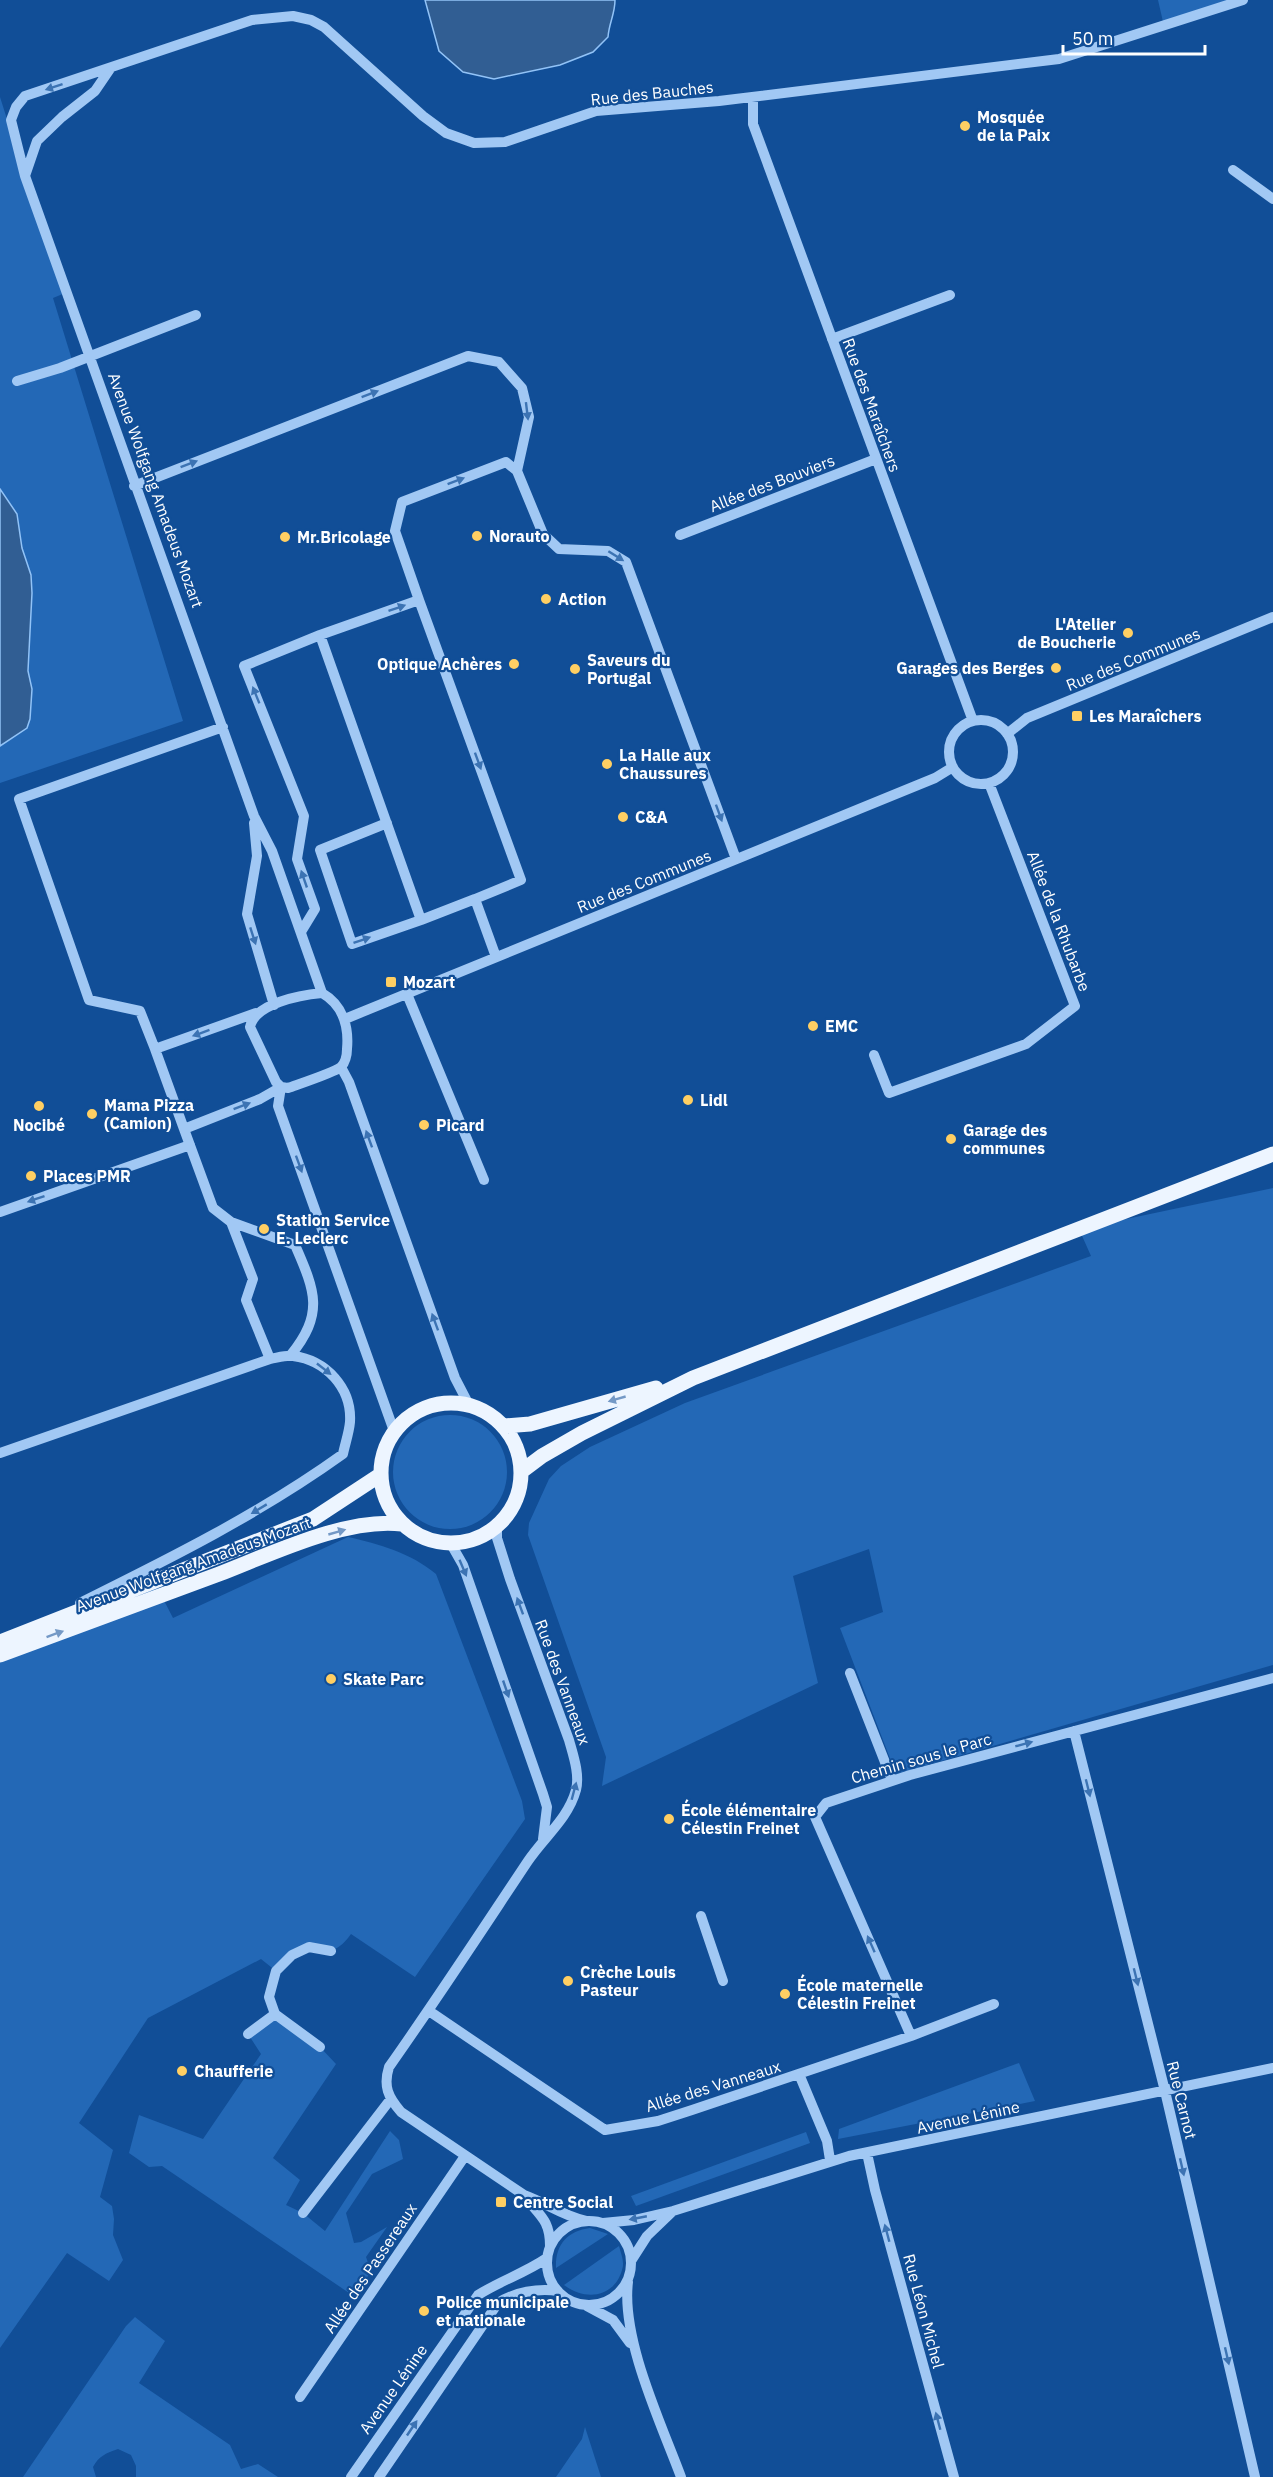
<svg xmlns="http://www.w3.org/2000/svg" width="1273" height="2477" font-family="'IBM Plex Sans',sans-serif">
  <rect width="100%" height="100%" fill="#114e97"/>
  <path fill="#2368b6" d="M 1158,0 L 1243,0 L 1164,26 Z
    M 0,97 L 25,176 L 70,291 L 53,298 L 183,721 L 0,783 L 0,746 L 19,734 L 32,689 L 28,671 L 31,575 L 22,548 L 17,514 L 0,489 Z
    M 1273,1188 L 1273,1665 L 896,1774 L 840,1628 L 883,1612 L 869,1549 L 793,1576 L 818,1683 L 602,1786 L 606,1757 L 528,1535 L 529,1523 L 549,1479 L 561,1466 L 590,1447 L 685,1403 L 1091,1256 L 1079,1229 Z
    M393 1472a57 57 0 1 1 114 0a57 57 0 1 1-114 0Z
    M 348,1537 C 379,1544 411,1553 436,1574 L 522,1801 L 525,1819 L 415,1977 L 351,1934 C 337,1953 332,1951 309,1947 L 276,1971 L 261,1959 L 148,2018 L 79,2123 L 113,2150 L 100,2197 L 112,2206 L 114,2219 L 113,2235 L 123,2260 L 109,2281 L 67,2253 L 0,2348 L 0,1646 L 155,1583 L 173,1618 Z
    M 275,2014 L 320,2047 L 336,2064 L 273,2158 L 300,2180 L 286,2205 L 303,2213 L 325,2231 L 390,2131 L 399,2140 L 403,2159 L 372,2174 L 346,2213 L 354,2243 L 361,2242 L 387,2227 L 366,2257 L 371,2271 L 355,2297 L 162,2166 L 149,2167 L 129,2153 L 139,2115 L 203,2139 L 261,2054 L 248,2034 Z
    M 1019,2063 L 1035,2101 L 838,2139 L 839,2129 Z
    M 806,2132 L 810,2143 L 636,2206 L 631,2196 Z
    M 590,2228 L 608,2234 L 556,2268 C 555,2245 567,2231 590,2228 Z
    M 619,2246 C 621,2254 625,2262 622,2270 C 614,2298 585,2301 564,2285 Z
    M 135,2317 L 165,2341 L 139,2383 L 230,2445 L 241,2469 L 258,2464 L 278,2477 L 136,2477 L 136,2466 L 131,2455 L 118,2449 C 106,2453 99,2456 93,2467 L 96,2477 L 23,2477 L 126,2326 Z
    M 585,2427 L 601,2477 L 556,2477 L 582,2439 Z"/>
  <path fill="#315e93" stroke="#92c3f7" stroke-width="1.5" d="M 425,0 L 615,0 C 615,14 609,23 608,37 L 593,52 L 560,65 L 494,79 L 463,72 L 439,51 Z
    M 0,489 L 17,514 L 22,548 L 31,575 L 32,593 L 28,671 L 32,689 L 30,719 L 27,728 L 0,746 Z"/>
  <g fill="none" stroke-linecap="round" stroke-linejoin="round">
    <path stroke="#a1c8f4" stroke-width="10" d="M 753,97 L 753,124 L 973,721
      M 1233,170 L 1273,199
      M 25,176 L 37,141 L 62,117 L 95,91 L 110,69
      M 832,339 L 950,295
      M 17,381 L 60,368 L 196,315
      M 134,486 L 468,356 L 499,362 L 522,388 L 529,417 L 517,471
      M 680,535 L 876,459
      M 419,600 L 395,531 L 402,502 L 506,462 L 517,471 L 543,534 L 559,549 L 608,551 L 626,562 L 736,859
      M 320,635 L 421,920 L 475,899 L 496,957
      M949 752a32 32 0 1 1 64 0a32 32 0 1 1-64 0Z
      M 1007,734 L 1027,718 L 1273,617
      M 254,823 L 257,856 L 247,914 L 274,1005
      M 387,823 L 320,850 L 352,944 L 421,920
      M 301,932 L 315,909 L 297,859 L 304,816 L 244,666 L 320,635 L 419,600 L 521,880 L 475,899
      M 322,993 L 272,851 L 254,816 L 25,176 L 11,120 L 16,107 L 25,96 L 252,20 L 293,16 L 311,20 L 324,27 L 423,116 L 446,133 L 474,143 L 505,142 L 596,111 L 719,101 L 1059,59 L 1243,0
      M 322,993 C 343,1005 349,1027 347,1049 C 347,1055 345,1063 341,1067 C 333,1073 299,1084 288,1088 L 281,1087 L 276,1082 L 250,1027 C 255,1003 301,995 322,993 Z
      M 407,994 L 484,1180
      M 256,1013 L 155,1049 L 184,1129 L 260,1099 L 281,1087
      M 345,1019 L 935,778 L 953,767
      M 155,1049 L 140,1011 L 89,1000 L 19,799 L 223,727
      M 874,1055 L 889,1093 L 1026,1044 L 1075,1006 L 989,783
      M 341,1067 L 349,1082 L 455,1378 L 468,1403
      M 281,1087 L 278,1106 L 394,1431
      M 0,1212 L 190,1145
      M 231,1222 L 295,1245 C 315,1291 325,1313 290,1356
      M 0,1453 L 270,1359 L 246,1300 L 253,1279 L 231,1222 L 213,1208 L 184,1129
      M 497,1527 L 497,1538 L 510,1579 L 569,1740 C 573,1755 580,1774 576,1790 C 568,1819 544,1837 528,1861 C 482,1930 437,1999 389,2067 C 383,2086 388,2097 401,2112 L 524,2195 C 546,2203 563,2216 586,2221
      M 451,1544 L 463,1565 L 543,1794 L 547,1807 L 543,1839
      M 80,1603 C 171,1558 261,1513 343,1454 C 345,1444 349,1433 350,1422 C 352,1388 326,1360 293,1356 C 285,1355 277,1358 270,1359
      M 850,1673 L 892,1780
      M 1074,1731 L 1165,2091 L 1255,2477
      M 701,1916 L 723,1981
      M 429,2011 L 605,2130 L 658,2121 L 692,2110 L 911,2036 L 994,2004
      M 275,2014 L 320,2047
      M 248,2034 L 275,2014 L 269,1997 L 276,1971 L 292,1955 L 309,1947 L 331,1951
      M 911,2036 L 815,1817 L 826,1803 L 910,1775 L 1273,1678
      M 799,2074 L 827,2141 L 830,2160
      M 867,2153 L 875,2190 L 954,2477
      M 524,2196 C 540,2216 550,2220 550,2246
      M 303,2213 L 390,2100
      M547 2263a42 42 0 1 1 84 0a42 42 0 1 1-84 0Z
      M 603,2223 L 634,2220 L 673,2211 L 849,2156 L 1273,2068
      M 631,2261 L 647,2236 L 671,2213
      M 628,2282 C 621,2339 661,2423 681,2477
      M 587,2306 L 613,2320 L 630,2343
      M 300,2397 L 465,2156
      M 351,2477 L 478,2295 C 500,2281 525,2273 547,2258
      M 379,2477 L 498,2303 C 515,2292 538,2288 558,2291"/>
    <path stroke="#edf5ff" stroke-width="15" d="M381 1473a70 70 0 1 1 140 0a70 70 0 1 1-140 0Z
      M 504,1426 L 530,1424 L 656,1388
      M 522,1471 L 542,1456 L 582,1433 L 693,1378 L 1273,1154
      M 0,1642 L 313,1519 L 380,1475
      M 0,1655 C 73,1628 146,1601 219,1574 C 271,1554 347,1517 402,1524"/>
  </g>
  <defs><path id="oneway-solid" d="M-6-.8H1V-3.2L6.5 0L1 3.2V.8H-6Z" transform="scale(1.5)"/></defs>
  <g fill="#3c73b3">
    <use href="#oneway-solid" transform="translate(54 87) rotate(162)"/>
    <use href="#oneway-solid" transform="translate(370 394) rotate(-21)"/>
    <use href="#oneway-solid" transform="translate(527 411) rotate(83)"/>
    <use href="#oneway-solid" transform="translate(189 464) rotate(-21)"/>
    <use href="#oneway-solid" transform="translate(456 481) rotate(-21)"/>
    <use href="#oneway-solid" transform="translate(616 556) rotate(32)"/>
    <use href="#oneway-solid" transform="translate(397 608) rotate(-19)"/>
    <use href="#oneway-solid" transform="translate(256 695) rotate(-112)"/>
    <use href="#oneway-solid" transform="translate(478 761) rotate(70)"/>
    <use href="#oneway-solid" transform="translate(719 813) rotate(70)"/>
    <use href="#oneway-solid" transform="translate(304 879) rotate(-109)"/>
    <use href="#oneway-solid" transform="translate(253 936) rotate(72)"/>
    <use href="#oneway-solid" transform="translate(362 940) rotate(-19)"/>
    <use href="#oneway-solid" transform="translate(201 1033) rotate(160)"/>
    <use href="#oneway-solid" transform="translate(242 1106) rotate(-21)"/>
    <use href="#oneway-solid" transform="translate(369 1139) rotate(-110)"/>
    <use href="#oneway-solid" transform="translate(299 1164) rotate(70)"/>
    <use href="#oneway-solid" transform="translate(36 1199) rotate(161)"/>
    <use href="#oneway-solid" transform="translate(435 1322) rotate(-110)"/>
    <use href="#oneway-solid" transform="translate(324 1369) rotate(38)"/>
    <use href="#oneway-solid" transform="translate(259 1509) rotate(149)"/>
    <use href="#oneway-solid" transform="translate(463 1568) rotate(67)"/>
    <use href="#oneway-solid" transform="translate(520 1606) rotate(-110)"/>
    <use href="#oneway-solid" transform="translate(506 1689) rotate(71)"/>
    <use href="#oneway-solid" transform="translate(1024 1744) rotate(-15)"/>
    <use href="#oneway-solid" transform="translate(1088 1788) rotate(76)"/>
    <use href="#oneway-solid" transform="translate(574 1791) rotate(-75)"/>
    <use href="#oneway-solid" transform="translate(871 1944) rotate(-114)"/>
    <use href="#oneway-solid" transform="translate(1136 1977) rotate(76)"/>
    <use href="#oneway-solid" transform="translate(1182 2167) rotate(77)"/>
    <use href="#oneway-solid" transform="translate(638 2218) rotate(169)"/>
    <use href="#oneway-solid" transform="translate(887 2233) rotate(-105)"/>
    <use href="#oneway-solid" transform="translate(1227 2356) rotate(77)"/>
    <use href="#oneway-solid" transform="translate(938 2421) rotate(-105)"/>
    <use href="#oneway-solid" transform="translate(412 2428) rotate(-56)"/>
  </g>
  <g fill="#7499c6">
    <use href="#oneway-solid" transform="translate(617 1399) rotate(164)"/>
    <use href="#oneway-solid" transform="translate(337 1532) rotate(-16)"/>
    <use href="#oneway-solid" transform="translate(55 1634) rotate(-20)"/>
  </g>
  <g fill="#ffcf63" stroke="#114e97" stroke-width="2">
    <circle cx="965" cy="126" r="6"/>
    <circle cx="477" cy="536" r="6"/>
    <circle cx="285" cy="537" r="6"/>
    <circle cx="546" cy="599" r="6"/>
    <circle cx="1128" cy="633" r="6"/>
    <circle cx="514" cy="664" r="6"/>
    <circle cx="1056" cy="668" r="6"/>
    <circle cx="575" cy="669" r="6"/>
    <rect x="1071" y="710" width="12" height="12" rx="3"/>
    <circle cx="607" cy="764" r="6"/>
    <circle cx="623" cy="817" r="6"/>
    <rect x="385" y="976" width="12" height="12" rx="3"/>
    <circle cx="813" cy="1026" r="6"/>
    <circle cx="688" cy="1100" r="6"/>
    <circle cx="39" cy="1106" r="6"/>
    <circle cx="92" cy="1114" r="6"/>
    <circle cx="424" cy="1125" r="6"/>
    <circle cx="951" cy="1139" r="6"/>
    <circle cx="31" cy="1176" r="6"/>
    <circle cx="264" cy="1229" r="6"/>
    <circle cx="331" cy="1679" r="6"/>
    <circle cx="669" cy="1819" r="6"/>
    <circle cx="568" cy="1981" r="6"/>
    <circle cx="785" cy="1994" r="6"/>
    <circle cx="182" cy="2071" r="6"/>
    <rect x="495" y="2196" width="12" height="12" rx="3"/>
    <circle cx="424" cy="2311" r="6"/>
  </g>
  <g text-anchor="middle" stroke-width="4.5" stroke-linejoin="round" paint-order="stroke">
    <g font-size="16" fill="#fff" stroke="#114e97">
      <text transform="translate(652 93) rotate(-6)" y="6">Rue des Bauches</text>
      <text transform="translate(872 405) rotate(70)" y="6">Rue des Maraîchers</text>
      <text transform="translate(772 483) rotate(-21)" y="6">Allée des Bouviers</text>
      <text transform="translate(156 490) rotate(70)" y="6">Avenue Wolfgang Amadeus Mozart</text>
      <text transform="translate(1133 659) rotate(-22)" y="6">Rue des Communes</text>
      <text transform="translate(644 881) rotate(-22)" y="6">Rue des Communes</text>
      <text transform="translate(1059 921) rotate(69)" y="6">Allée de la Rhubarbe</text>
      <text transform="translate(193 1564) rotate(-20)" y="6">Avenue Wolfgang Amadeus Mozart</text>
      <text transform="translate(563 1682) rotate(70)" y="6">Rue des Vanneaux</text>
      <text transform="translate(921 1758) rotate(-16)" y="6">Chemin sous le Parc</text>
      <text transform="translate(713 2086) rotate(-17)" y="6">Allée des Vanneaux</text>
      <text transform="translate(1182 2100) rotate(76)" y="6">Rue Carnot</text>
      <text transform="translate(968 2117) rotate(-12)" y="6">Avenue Lénine</text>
      <text transform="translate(370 2268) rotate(-56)" y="6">Allée des Passereaux</text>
      <text transform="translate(924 2311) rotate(75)" y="6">Rue Léon Michel</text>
      <text transform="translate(393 2389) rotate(-55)" y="6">Avenue Lénine</text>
    </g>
    <g font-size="16" font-weight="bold" fill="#fff" stroke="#114e97" text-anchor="start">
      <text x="977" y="123">Mosquée<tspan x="977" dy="18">de la Paix</tspan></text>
      <text x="489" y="542">Norauto</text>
      <text x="297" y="543">Mr.Bricolage</text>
      <text x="558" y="605">Action</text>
      <text x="1116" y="630" text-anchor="end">L'Atelier<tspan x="1116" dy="18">de Boucherie</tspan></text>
      <text x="587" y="666">Saveurs du<tspan x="587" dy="18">Portugal</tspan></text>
      <text x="502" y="670" text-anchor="end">Optique Achères</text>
      <text x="1044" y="674" text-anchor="end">Garages des Berges</text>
      <text x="1089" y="722">Les Maraîchers</text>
      <text x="619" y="761">La Halle aux<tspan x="619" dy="18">Chaussures</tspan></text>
      <text x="635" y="823">C&amp;A</text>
      <text x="403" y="988">Mozart</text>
      <text x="825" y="1032">EMC</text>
      <text x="700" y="1106">Lidl</text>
      <text x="104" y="1111">Mama Pizza<tspan x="104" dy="18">(Camion)</tspan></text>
      <text x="39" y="1131" text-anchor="middle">Nocibé</text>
      <text x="436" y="1131">Picard</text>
      <text x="963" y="1136">Garage des<tspan x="963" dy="18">communes</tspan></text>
      <text x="43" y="1182">Places PMR</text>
      <text x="276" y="1226">Station Service<tspan x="276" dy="18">E. Leclerc</tspan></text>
      <text x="343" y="1685">Skate Parc</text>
      <text x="681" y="1816">École élémentaire<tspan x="681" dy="18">Célestin Freinet</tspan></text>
      <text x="580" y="1978">Crèche Louis<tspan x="580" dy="18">Pasteur</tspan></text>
      <text x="797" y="1991">École maternelle<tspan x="797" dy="18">Célestin Freinet</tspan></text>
      <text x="194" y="2077">Chaufferie</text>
      <text x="513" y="2208">Centre Social</text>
      <text x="436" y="2308">Police municipale<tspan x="436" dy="18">et nationale</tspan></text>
    </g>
  </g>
  <path d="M1063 45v9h142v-9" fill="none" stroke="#ffffff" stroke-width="3"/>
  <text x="1072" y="45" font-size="18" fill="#ffffff" stroke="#114e97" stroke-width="4.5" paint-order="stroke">50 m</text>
</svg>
